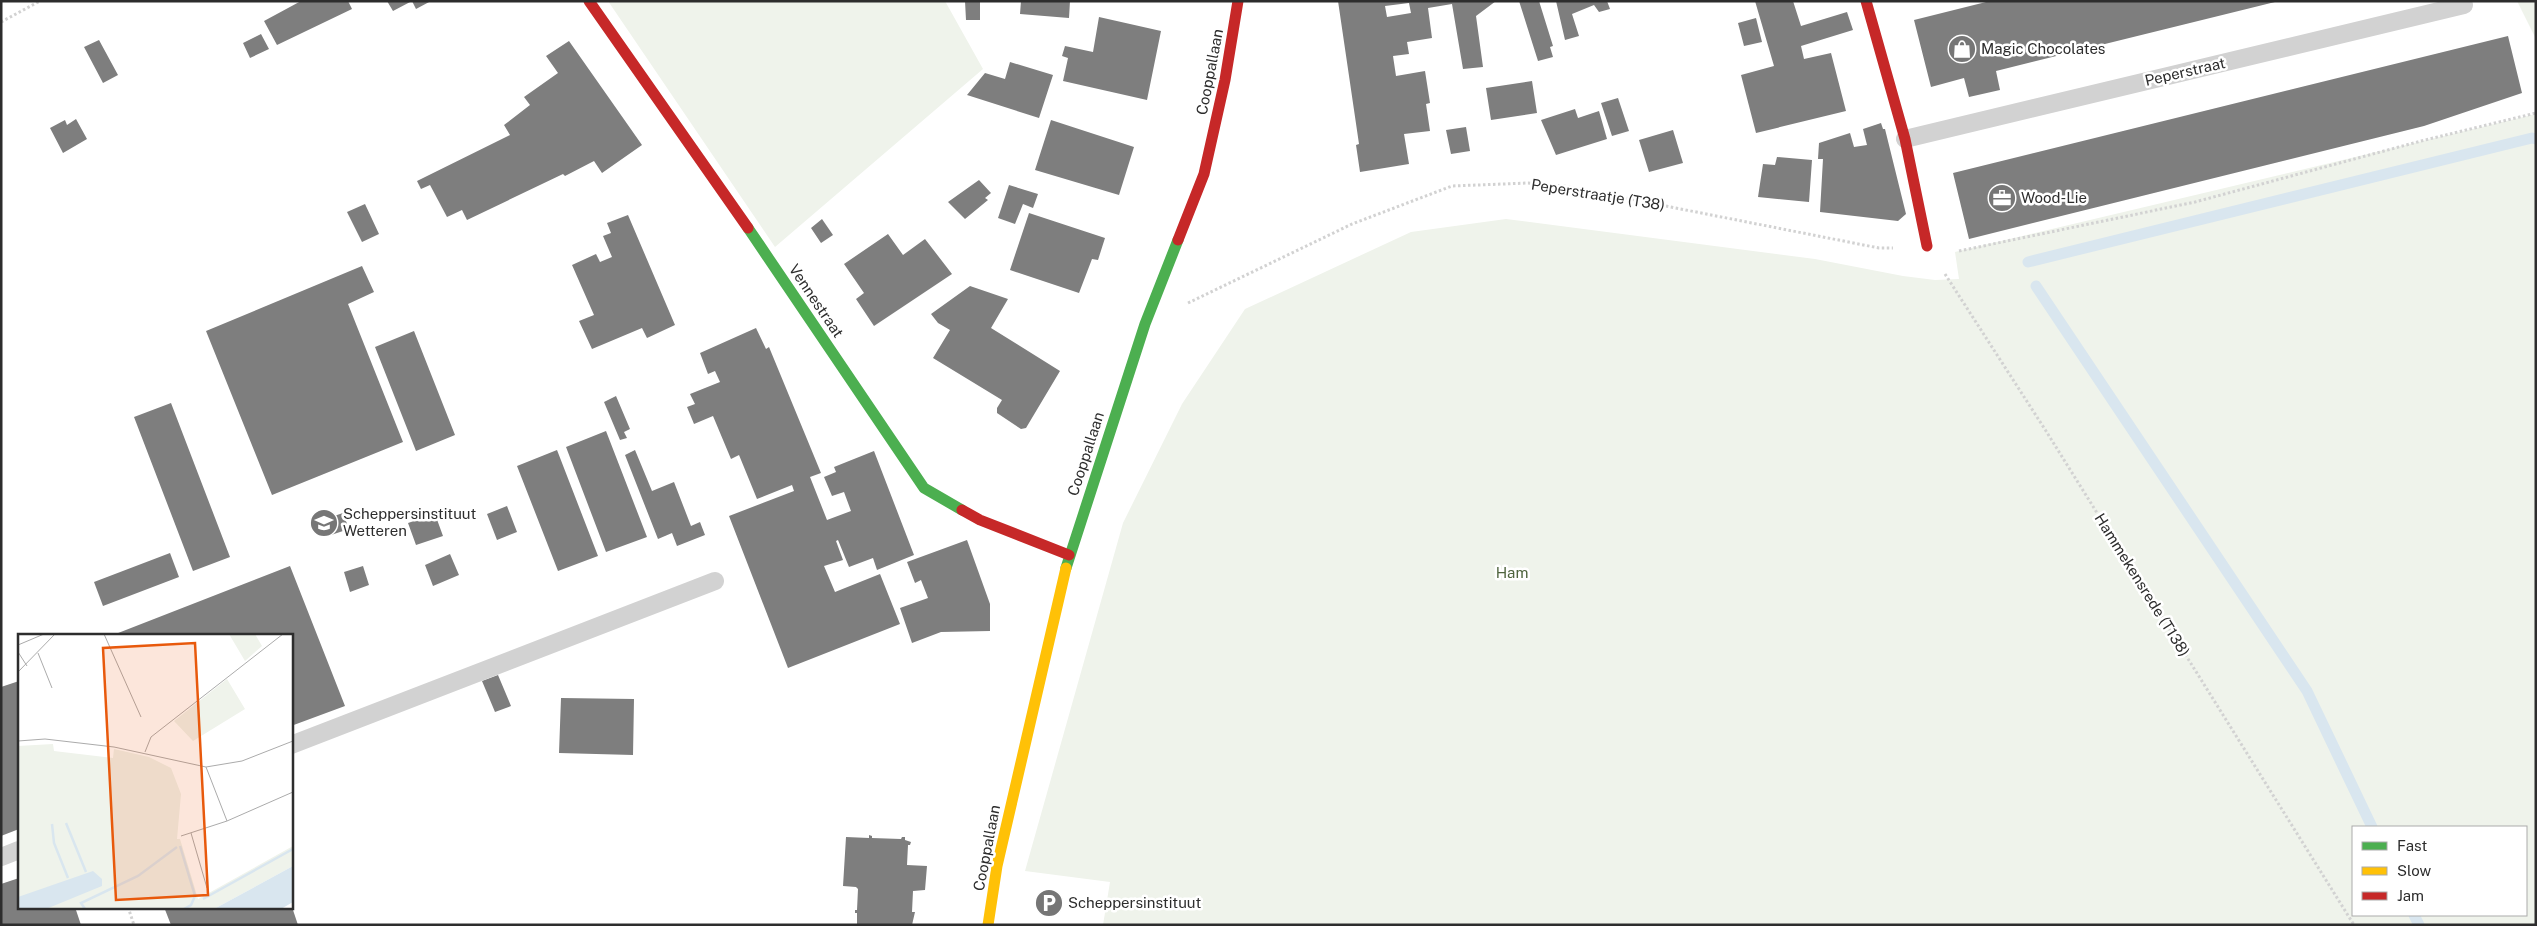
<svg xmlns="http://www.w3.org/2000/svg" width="2537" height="926" font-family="'Public Sans',sans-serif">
  <rect width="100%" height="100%" fill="#fff"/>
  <path fill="#eff3eb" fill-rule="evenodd" d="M 608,1 L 945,1 L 983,69 L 775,247 Z
    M 2517,1 L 2536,1 L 2536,39 Z
    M 2536,114 L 2536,925 L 1103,925 L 1110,882 L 1025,871 L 1123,523 L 1182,404 L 1245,309 L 1411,232 L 1506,219 L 1815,259 L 1903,276 L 1935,280 L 1959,279 L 1955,252 ZM 2526,827 L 2526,915 L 2353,915 L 2353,827 Z"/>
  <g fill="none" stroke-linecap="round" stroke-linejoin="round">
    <path stroke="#d9e6ef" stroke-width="11" d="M 2028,262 L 2532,138 L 2536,139
      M 2036,286 L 2307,691 L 2372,827
      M 2414,915 L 2419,925"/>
  </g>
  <path fill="#7e7e7e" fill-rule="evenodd" d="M 301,1 L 348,1 L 352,9 L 277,45 L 264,21 Z
    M 387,1 L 431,1 L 416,9 L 412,1 L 393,11 Z
    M 965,1 L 980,1 L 980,20 L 966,20 Z
    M 1021,1 L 1070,1 L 1069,18 L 1020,14 Z
    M 1338,1 L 1496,1 L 1476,16 L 1483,67 L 1463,69 L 1452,4 L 1428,8 L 1432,38 L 1407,42 L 1409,54 L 1393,56 L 1396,76 L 1425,71 L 1430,103 L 1426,104 L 1430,131 L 1404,134 L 1409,164 L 1360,172 L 1356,145 L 1359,144 ZM 1409,3 L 1411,13 L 1387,17 L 1385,6 Z
    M 1519,1 L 1539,1 L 1553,46 L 1550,47 L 1553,57 L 1538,61 Z
    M 1556,1 L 1607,1 L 1610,9 L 1599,12 L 1594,5 L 1572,14 L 1579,36 L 1565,40 Z
    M 1755,1 L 1793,1 L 1801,26 L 1847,12 L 1853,30 L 1801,46 L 1804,59 L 1831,53 L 1846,111 L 1756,133 L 1741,75 L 1774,66 Z
    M 1990,1 L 2275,1 L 2275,2 L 1996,71 L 2000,90 L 1969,97 L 1964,78 L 1931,87 L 1914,20 Z
    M 1099,17 L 1161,31 L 1147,100 L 1063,81 L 1068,58 L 1062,56 L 1065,46 L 1093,52 Z
    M 1756,18 L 1762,42 L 1744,46 L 1738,23 Z
    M 261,34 L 269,49 L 250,58 L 243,43 Z
    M 2508,36 L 2522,93 L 2424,126 L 1969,239 L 1953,173 Z
    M 99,40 L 118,75 L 103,83 L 84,47 Z
    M 569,41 L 642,145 L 602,173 L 594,161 L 565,176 L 563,174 L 467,220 L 462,210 L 447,217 L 430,185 L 421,189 L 417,181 L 510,135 L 504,125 L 530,105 L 524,97 L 558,73 L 546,56 Z
    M 1010,62 L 1053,75 L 1039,118 L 967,95 L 985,73 L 1005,79 Z
    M 1532,81 L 1537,113 L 1491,120 L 1486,88 Z
    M 1618,98 L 1629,131 L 1612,136 L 1601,103 Z
    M 1575,109 L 1578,118 L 1599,111 L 1607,139 L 1556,155 L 1541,120 Z
    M 76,119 L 87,139 L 63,153 L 50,128 L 65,120 L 67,125 Z
    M 1051,120 L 1134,147 L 1119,195 L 1035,170 Z
    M 1881,123 L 1883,129 L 1885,129 L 1906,214 L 1898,221 L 1820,212 L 1823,159 L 1818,159 L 1819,143 L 1850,133 L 1854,147 L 1867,145 L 1863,129 Z
    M 1466,127 L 1470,151 L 1451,154 L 1446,130 Z
    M 1673,130 L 1683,163 L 1649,172 L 1639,140 Z
    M 1777,157 L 1812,160 L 1809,202 L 1758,197 L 1763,164 L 1775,165 Z
    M 979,180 L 991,193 L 985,198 L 988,200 L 965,219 L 948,202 Z
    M 1009,185 L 1038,194 L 1033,208 L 1023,204 L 1015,224 L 998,218 Z
    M 365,204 L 379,234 L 362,242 L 347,212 Z
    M 1029,213 L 1105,238 L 1098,260 L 1092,259 L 1079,293 L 1010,270 Z
    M 628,215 L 675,325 L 647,338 L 642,328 L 592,349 L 579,321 L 594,315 L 572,265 L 596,254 L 600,262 L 612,257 L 603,236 L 611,233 L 607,223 Z
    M 822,219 L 833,235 L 821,243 L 811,228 Z
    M 888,234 L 903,255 L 925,239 L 952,274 L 874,326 L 856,299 L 864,293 L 844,264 Z
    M 362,266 L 374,292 L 348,304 L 403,442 L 272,495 L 206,331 Z
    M 970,286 L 1008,299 L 991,328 L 1060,371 L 1026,428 L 1021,429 L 997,413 L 997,408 L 1002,400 L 933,358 L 950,330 L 938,323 L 931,314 Z
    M 756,328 L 766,349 L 769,347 L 821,473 L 810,477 L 827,520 L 851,511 L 844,492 L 832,496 L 824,477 L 836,472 L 834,467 L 874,451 L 914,555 L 877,570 L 873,558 L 849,567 L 838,540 L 836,541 L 843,560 L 824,566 L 835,592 L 880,574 L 900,624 L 788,668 L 729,516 L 794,491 L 792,485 L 757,499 L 739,455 L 731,459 L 713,416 L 694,424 L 687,407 L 695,404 L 690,394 L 720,382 L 715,371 L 708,374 L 700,353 Z
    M 414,331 L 455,435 L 416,451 L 375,347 Z
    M 616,396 L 630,429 L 624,432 L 627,438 L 620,440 L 604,402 Z
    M 171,403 L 230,557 L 193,571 L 134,417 Z
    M 606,431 L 647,537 L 606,552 L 566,447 Z
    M 557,450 L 598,556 L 558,571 L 517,466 Z
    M 635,450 L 652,491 L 674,482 L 691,526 L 700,522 L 705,535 L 677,546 L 672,533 L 658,539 L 625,455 Z
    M 507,506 L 517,532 L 497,540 L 487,514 Z
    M 343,513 L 349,529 L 331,535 L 325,519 Z
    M 435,514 L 443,536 L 416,545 L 408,523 Z
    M 967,540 L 990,604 L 990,631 L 941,632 L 912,643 L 900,608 L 928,598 L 921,580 L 915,583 L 907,562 Z
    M 170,553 L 179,577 L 103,606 L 94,582 Z
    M 450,554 L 459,575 L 433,586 L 425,565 Z
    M 290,566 L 345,706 L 291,726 L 291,635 L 113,635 Z
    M 363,566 L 369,585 L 350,592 L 344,572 Z
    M 498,675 L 511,706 L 495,712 L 482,681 Z
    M 19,681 L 19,829 L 1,836 L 1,687 Z
    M 561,698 L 634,699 L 633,755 L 559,753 Z
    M 869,835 L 872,836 L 872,838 L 901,839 L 902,837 L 905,837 L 905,840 L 911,842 L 910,845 L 908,845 L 907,865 L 927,866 L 925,890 L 913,891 L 912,912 L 915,912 L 912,925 L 857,925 L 857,913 L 855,913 L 855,910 L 857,910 L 858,889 L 856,887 L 843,886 L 846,837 L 869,838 Z
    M 19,878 L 19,907 L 75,907 L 81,925 L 1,925 L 1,884 Z
    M 164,907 L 292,907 L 298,925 L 171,925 Z"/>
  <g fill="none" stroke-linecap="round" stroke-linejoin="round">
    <path stroke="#d2d2d2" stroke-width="3" stroke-dasharray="2.5 2.5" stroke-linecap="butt" d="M 1,22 L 40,1
      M 1959,251 L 2195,202 L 2421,141 L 2536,113
      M 1945,274 L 2046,431 L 2354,925
      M 1188,303 L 1352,224 L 1452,186 L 1528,183 L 1564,186 L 1879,248 L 1893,248
      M 128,907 L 134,925"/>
    <path stroke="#d2d2d2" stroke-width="18" d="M 1905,139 L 2464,5
      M 291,745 L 715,581
      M 1,857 L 19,850"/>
    <path stroke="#4caf50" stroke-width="11" d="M 748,228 L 924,488 L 962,510
      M 1066,568 L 1145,324 L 1178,240"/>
    <path stroke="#ffc107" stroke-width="11" d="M 988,925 L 997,866 L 1066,568"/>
    <path stroke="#c62828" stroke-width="11" d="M 589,1 L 748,228
      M 1866,1 L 1905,139 L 1927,246
      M 1178,240 L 1204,174 L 1225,80 L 1238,1
      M 962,510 L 980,520 L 1069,555"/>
  </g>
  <defs>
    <symbol id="shop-disc" viewBox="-11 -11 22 22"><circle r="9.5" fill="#767676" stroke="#fff"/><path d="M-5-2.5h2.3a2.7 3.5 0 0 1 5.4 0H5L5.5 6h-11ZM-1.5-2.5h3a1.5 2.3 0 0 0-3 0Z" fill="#fff"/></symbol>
    <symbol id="office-disc" viewBox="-11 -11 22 22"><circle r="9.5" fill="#767676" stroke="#fff"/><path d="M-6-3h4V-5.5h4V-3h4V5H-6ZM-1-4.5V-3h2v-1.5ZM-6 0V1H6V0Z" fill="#fff"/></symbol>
    <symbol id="school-disc" viewBox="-11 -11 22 22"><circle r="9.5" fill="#767676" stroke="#fff"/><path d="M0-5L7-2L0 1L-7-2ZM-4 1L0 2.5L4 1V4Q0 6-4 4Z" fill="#fff"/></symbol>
    <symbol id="parking-disc" viewBox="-11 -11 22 22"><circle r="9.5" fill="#767676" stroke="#fff"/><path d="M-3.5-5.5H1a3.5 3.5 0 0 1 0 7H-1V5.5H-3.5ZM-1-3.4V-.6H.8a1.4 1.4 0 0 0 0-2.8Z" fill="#fff"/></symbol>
  </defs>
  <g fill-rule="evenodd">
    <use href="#shop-disc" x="1946" y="33" width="32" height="32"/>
    <use href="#office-disc" x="1986" y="182" width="32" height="32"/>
    <use href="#school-disc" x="308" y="507" width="32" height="32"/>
    <use href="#parking-disc" x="1033" y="887" width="32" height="32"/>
  </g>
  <g text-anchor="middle" stroke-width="5" stroke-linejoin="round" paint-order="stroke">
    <g font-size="15" fill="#2d2d2d" stroke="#fff" text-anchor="start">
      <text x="1981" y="54">Magic Chocolates</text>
      <text x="2021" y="203">Wood-Lie</text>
      <text x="343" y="519">Scheppersinstituut<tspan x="343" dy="17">Wetteren</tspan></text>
      <text x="1068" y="908">Scheppersinstituut</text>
    </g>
    <g font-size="15" fill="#2d2d2d" stroke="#fff">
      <text transform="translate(1210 72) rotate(-79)" y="5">Cooppallaan</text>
      <text transform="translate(2185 72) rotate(-13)" y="5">Peperstraat</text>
      <text transform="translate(1598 195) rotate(9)" y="5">Peperstraatje (T38)</text>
      <text transform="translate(816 301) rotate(56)" y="5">Vennestraat</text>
      <text transform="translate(1086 454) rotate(-72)" y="5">Cooppallaan</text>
      <text transform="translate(2142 585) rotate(58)" y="5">Hammekensrede (T138)</text>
      <text transform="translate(987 848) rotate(-79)" y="5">Cooppallaan</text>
    </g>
    <g font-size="15" fill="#4f643e" stroke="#fff">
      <text x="1512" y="578">Ham</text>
    </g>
  </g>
  <g transform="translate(18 634)">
    <rect width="275" height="275" fill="#fff"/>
    <path d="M 211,0 L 237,0 L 244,12 L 227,27 ZM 209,45 L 227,75 L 175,107 L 156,87 ZM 35,110 L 36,117 L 95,124 L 96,115 L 131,123 L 153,134 L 163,160 L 159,205 L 162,205 L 180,265 L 275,212 L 275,232 L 196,275 L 0,275 L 0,112 Z" fill="#eff3eb"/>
    <path d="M 275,232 L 275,268 L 263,275 L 196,275 ZM 75,237 L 84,245 L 84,252 L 28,275 L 0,275 L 0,263 Z" fill="#d9e6ef"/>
    <path fill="none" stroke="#d9e6ef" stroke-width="2.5" d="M 48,189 L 68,238M 34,190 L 36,209 L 50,244M 162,212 L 177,262 L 173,271 L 166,275M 185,265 L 275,215M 67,275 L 63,269 L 120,242 L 159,213"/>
    <path fill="none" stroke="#ababab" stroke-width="1" d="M 86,0 L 123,83M 0,11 L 26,0M 0,18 L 9,32M 20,19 L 34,54M 0,38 L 37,0M 0,107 L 27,105 L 96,113 L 188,133 L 224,127 L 275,107M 127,118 L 133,103 L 265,0M 188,133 L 209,187M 173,199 L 189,254M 163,202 L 209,187 L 275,158"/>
    <path fill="#e8590c" fill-opacity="0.15" stroke="#e8590c" stroke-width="2.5" d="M 177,9 L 190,261 L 98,266 L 85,14 Z"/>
    <rect width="275" height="275" fill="none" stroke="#2d2d2d" stroke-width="2.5"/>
  </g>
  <rect width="2537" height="926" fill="none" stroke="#2d2d2d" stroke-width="5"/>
  <rect x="2352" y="826" width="175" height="90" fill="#ffffff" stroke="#ababab"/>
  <rect x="2362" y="842" width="25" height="8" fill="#4caf50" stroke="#ababab"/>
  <text x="2397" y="851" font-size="15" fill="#2d2d2d">Fast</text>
  <rect x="2362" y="867" width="25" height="8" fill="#ffc107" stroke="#ababab"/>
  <text x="2397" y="876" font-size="15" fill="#2d2d2d">Slow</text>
  <rect x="2362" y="892" width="25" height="8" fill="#c62828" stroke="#ababab"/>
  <text x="2397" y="901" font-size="15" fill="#2d2d2d">Jam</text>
</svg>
